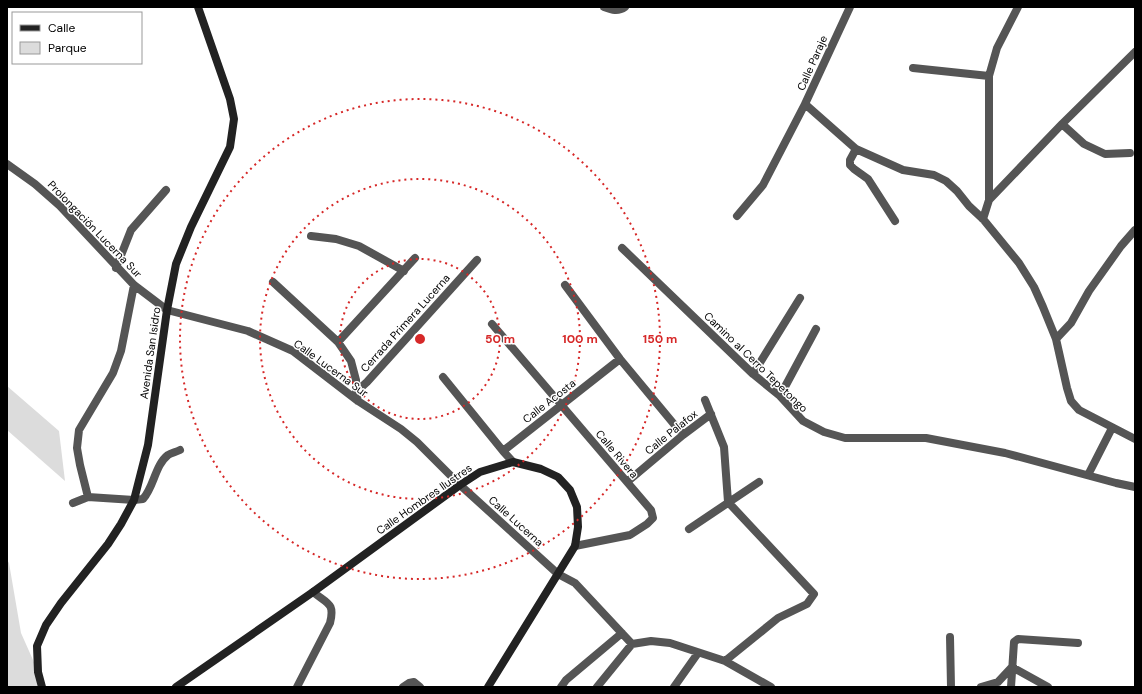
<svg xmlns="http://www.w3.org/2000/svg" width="1142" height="694" font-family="'DM Sans',sans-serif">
  <rect width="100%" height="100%" fill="#fff"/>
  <path fill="#dcdcdc" d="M 7,386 L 59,431 L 65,481 L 7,430 Z
    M 7,560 L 9,563 L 21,633 L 45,687 L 7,687 Z"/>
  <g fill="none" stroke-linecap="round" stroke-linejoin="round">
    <path stroke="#555" stroke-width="8" d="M 604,7 C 612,10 618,12 625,7
      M 850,7 L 805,104 L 856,149 L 903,170 L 934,175 L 946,181 L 957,191 L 969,206 L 983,219 L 1019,263 L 1034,287 L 1043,307 L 1056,339 L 1067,388 L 1071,401 L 1079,410 L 1135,439
      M 913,68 L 989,76 L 989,200 L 983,219
      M 989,76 L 997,48 L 1018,7
      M 1062,124 L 1084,144 L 1105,154 L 1130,153
      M 856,149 L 850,160 L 850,165 L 854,169 L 868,179 L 895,221
      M 7,164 L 35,184 L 60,206 L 134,285 L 167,310 L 248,331 L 293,351 L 358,401 L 401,429 L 417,442 L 460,485 L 558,574 L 575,583 L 632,644 L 651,641 L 670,643 L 725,661 L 771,687
      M 989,200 L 1062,124 L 1135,52
      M 737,216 L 763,185 L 805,104
      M 311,236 L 336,239 L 359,246 L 404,271
      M 622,248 L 753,374 L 780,396 L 803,421 L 824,432 L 845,438 L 926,438 L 1005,453 L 1116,483 L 1135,487
      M 116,268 L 131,230 L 166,190
      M 273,282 L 338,342 L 351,361 L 356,380 L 356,392
      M 134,285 L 121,351 L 113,373 L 79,430 L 77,448 L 80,465 L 88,497 L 134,500 L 143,499 C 154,487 155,465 168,455 C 171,453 176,452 180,450
      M 565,285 L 620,359 L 683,435
      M 492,324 L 651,510 L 653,518 L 647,524 L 630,535 L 575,546
      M 1056,339 L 1071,323 L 1089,291 L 1121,246 L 1135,230
      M 338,342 L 415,258
      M 753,374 L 800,298
      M 443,377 L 503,451
      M 780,396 L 816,329
      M 705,400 L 724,447 L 728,502 L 814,594 L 807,604 L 778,618 L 725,661
      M 358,401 L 356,392 L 367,382 L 477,260
      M 513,462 L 503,451 L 620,359
      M 1088,475 L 1112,428
      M 627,482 L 683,435 L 711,414
      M 73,503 L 88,497
      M 689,529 L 759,482
      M 950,637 L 951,687
      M 297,687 L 330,623 C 335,603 328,604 313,592
      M 403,687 L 409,683 L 414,682 L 420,687
      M 561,687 L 566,680 L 622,633
      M 597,687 L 632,644
      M 674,687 L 698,653
      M 981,687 L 998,682 L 1012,667 L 1048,687
      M 1011,687 L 1014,642 L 1018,639 L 1078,643"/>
    <path stroke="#222" stroke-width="8" d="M 42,687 L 38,672 L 37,646 L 46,625 L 61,603 L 108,544 L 121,524 L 134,500 L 148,445 L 167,310 L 176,264 L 191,227 L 230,147 L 234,119 L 230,99 L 198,7
      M 176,687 L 313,592 L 460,485 L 480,472 L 513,462 L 541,469 L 558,477 L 570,490 L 577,507 L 578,527 L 575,546 L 488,687"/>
  </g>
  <g fill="none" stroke="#d62828" stroke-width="2" stroke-dasharray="2 4">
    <circle cx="420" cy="339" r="80"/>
    <circle cx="420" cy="339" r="160"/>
    <circle cx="420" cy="339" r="240"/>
  </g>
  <g text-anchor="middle" stroke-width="3" stroke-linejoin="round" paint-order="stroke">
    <g font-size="11" fill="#000" stroke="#fff">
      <text transform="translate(812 63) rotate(-66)" y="4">Calle Paraje</text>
      <text transform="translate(95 229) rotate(46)" y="4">Prolongación Lucerna Sur</text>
      <text transform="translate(405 323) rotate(-48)" y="4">Cerrada Primera Lucerna</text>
      <text transform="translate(150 353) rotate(-82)" y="4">Avenida San Isidro</text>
      <text transform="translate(756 362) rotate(44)" y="4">Camino al Cerro Tepetongo</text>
      <text transform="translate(331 368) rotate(36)" y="4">Calle Lucerna Sur</text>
      <text transform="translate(549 401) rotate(-38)" y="4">Calle Acosta</text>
      <text transform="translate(671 432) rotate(-39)" y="4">Calle Palafox</text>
      <text transform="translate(617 454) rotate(50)" y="4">Calle Rivera</text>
      <text transform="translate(424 499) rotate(-35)" y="4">Calle Hombres Ilustres</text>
      <text transform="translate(516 521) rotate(42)" y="4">Calle Lucerna</text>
    </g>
  </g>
  <circle cx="420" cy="339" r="6" fill="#d62828" stroke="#fff" stroke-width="2"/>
  <g font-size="12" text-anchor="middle" font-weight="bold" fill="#d62828" stroke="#fff" stroke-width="3" stroke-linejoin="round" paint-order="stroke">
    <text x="500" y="343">50 m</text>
    <text x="580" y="343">100 m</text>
    <text x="660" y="343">150 m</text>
  </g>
  <rect width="1142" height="694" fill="none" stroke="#000000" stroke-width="16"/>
  <rect x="12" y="12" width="130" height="52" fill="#ffffff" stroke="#999999"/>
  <rect x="20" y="25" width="20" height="6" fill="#222222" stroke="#999999"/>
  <text x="48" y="32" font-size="12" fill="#000000">Calle</text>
  <rect x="20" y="42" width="20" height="12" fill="#dcdcdc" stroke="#999999"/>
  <text x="48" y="52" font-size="12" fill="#000000">Parque</text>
</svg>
